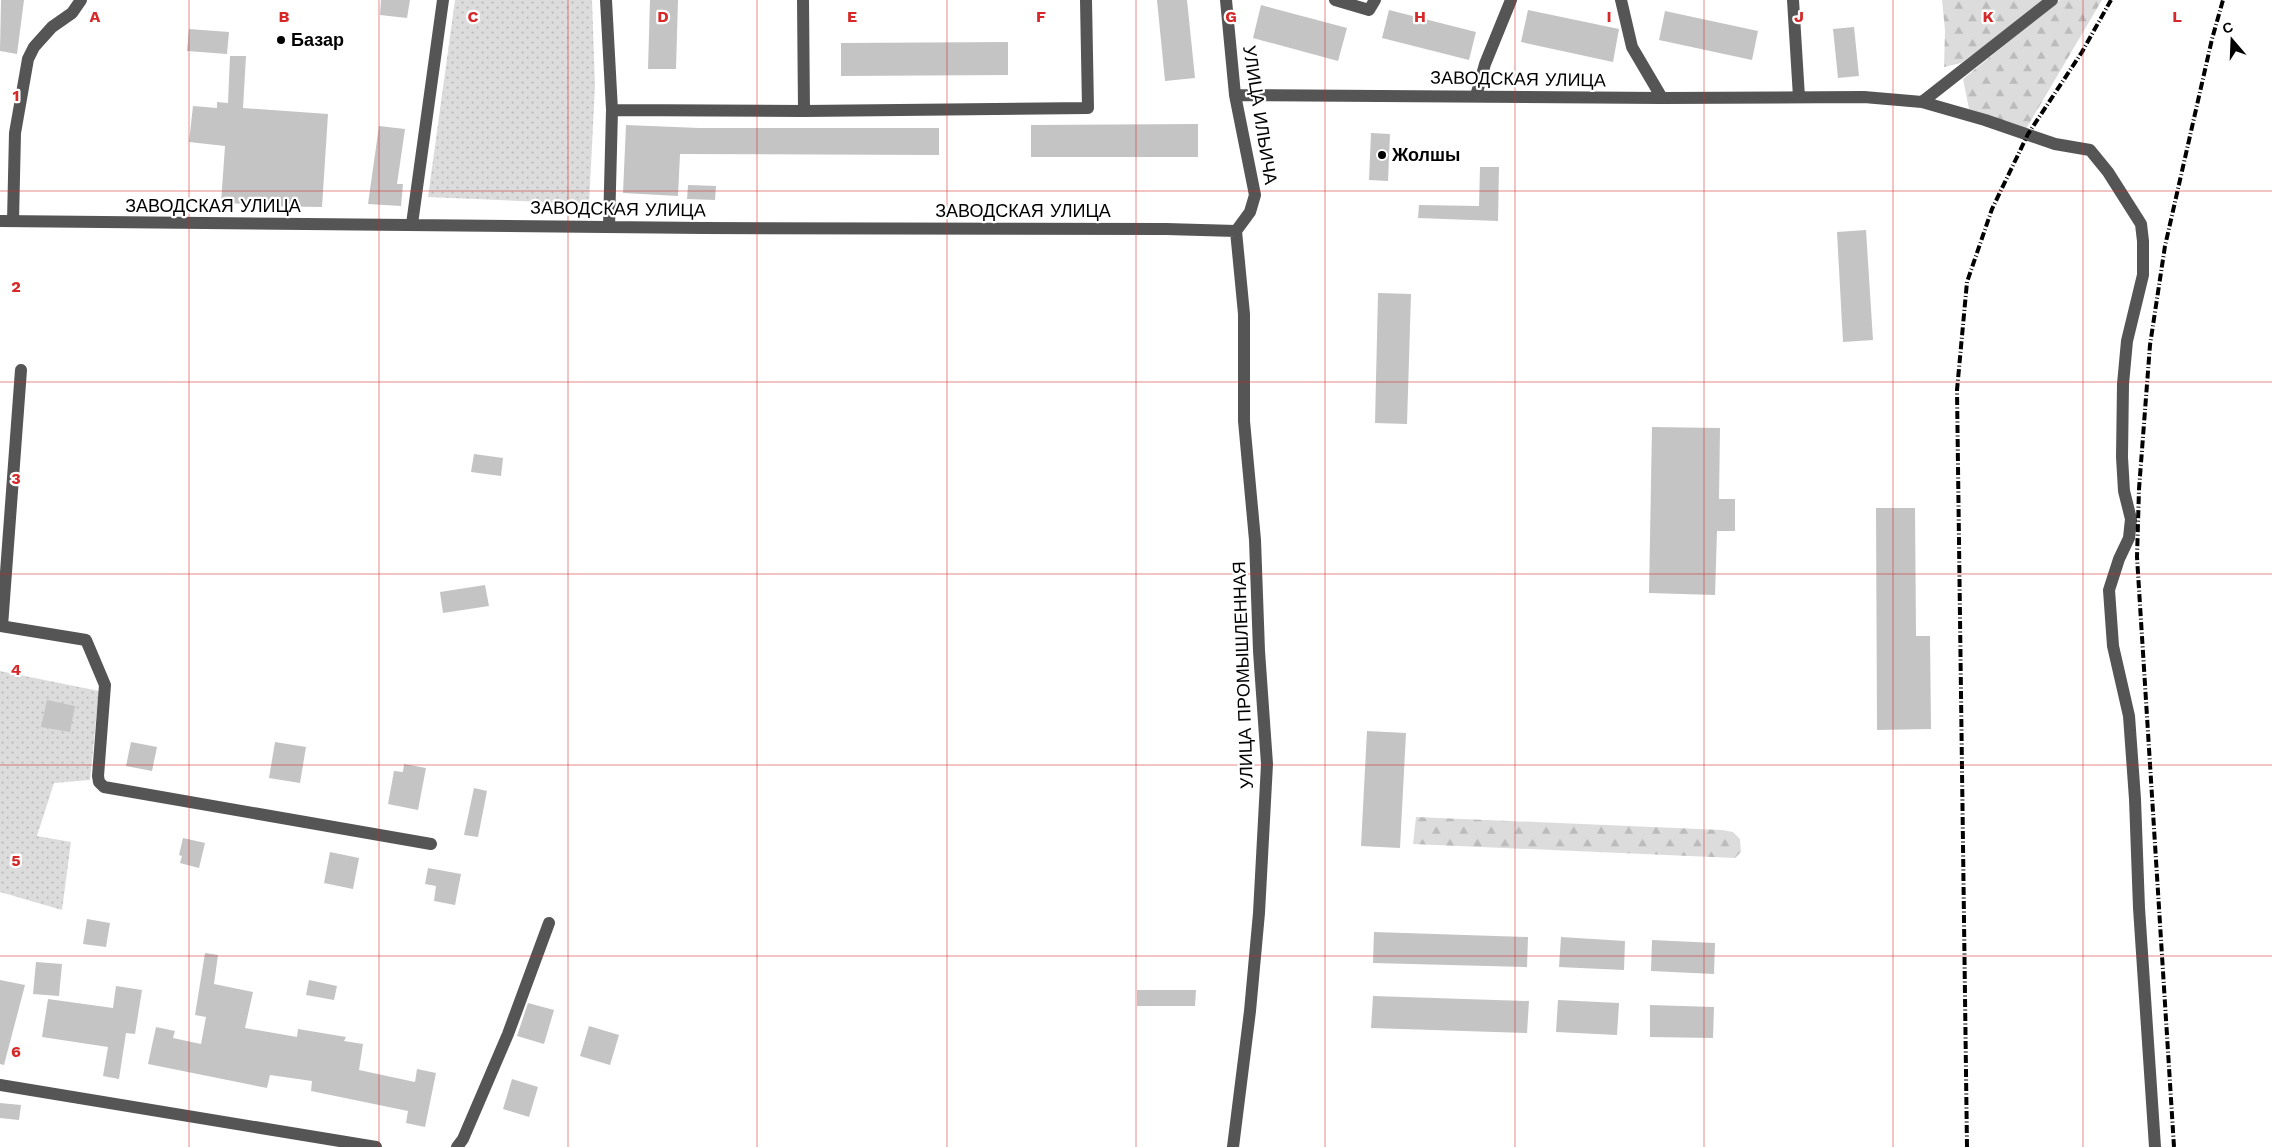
<svg xmlns="http://www.w3.org/2000/svg" width="2272" height="1147" font-family="'Work Sans',sans-serif">
  <defs>
    <pattern id="grass-dots" width="8" height="8" patternUnits="userSpaceOnUse" patternTransform="scale(1.25)"><rect width="8" height="8" fill="#dcdcdc"/><path d="M2 2h.1M6 6h.1" fill="none" stroke="#bbb" stroke-width="1.8" stroke-linecap="round"/></pattern>
    <pattern id="forest-firs" width="22" height="20" patternUnits="userSpaceOnUse" patternTransform="scale(1.25)"><rect width="22" height="20" fill="#dcdcdc"/><path d="M5 1l3.5 6h-7zM16 11l3.5 6h-7z" fill="#bbb"/></pattern>
  </defs>
  <rect width="100%" height="100%" fill="#fff"/>
  <path fill="url(#grass-dots)" d="M 455,0 L 592,0 L 595,86 L 589,204 L 428,197 Z
    M 0,671 L 99,691 L 90,780 L 54,783 L 37,836 L 71,842 L 62,910 L 0,892 Z"/>
  <path fill="url(#forest-firs)" d="M 1942,0 L 2047,0 L 1961,63 L 1944,67 L 1945,30 Z
    M 2060,0 L 2102,0 L 2026,129 L 1969,109 L 1963,79 Z
    M 1416,817 L 1722,830 L 1733,832 L 1740,839 L 1741,852 L 1735,858 L 1413,844 Z"/>
  <path fill="#c4c4c4" d="M 1,0 L 24,0 L 17,54 L 0,51 Z
    M 381,0 L 410,0 L 407,18 L 380,15 Z
    M 650,0 L 678,0 L 676,69 L 648,69 Z
    M 1157,0 L 1187,0 L 1195,78 L 1165,81 Z
    M 1261,5 L 1347,28 L 1338,61 L 1253,38 Z
    M 1389,10 L 1476,32 L 1469,60 L 1382,38 Z
    M 1528,10 L 1619,29 L 1613,62 L 1521,42 Z
    M 1665,11 L 1758,31 L 1752,60 L 1659,40 Z
    M 1854,27 L 1859,76 L 1838,78 L 1833,29 Z
    M 189,29 L 229,32 L 227,54 L 187,51 Z
    M 1008,42 L 1008,75 L 841,76 L 841,43 Z
    M 230,56 L 246,56 L 243,108 L 328,114 L 322,207 L 251,206 L 251,204 L 221,203 L 225,146 L 189,142 L 193,106 L 217,108 L 217,102 L 228,103 Z
    M 1198,124 L 1198,157 L 1031,157 L 1031,125 Z
    M 626,125 L 699,128 L 939,128 L 939,155 L 680,154 L 678,196 L 623,193 Z
    M 379,126 L 405,129 L 397,184 L 403,184 L 401,206 L 368,204 Z
    M 1371,133 L 1390,134 L 1388,181 L 1369,180 Z
    M 1480,167 L 1499,167 L 1498,221 L 1418,218 L 1419,205 L 1479,206 Z
    M 688,185 L 716,186 L 715,200 L 687,199 Z
    M 1866,230 L 1873,340 L 1843,342 L 1837,232 Z
    M 1378,293 L 1411,294 L 1407,424 L 1375,423 Z
    M 1652,427 L 1720,428 L 1719,499 L 1735,499 L 1735,531 L 1717,531 L 1715,595 L 1649,593 Z
    M 474,454 L 503,458 L 501,476 L 471,472 Z
    M 1876,508 L 1915,508 L 1916,636 L 1930,636 L 1931,729 L 1877,730 Z
    M 485,585 L 489,606 L 443,613 L 440,592 Z
    M 47,700 L 75,706 L 70,732 L 41,727 Z
    M 1367,731 L 1406,733 L 1400,848 L 1361,846 Z
    M 131,742 L 157,747 L 152,771 L 126,766 Z
    M 275,742 L 306,747 L 300,783 L 269,778 Z
    M 404,764 L 426,768 L 418,810 L 388,804 L 394,771 L 403,772 Z
    M 474,788 L 487,791 L 478,837 L 464,835 Z
    M 183,838 L 205,843 L 199,868 L 180,863 L 182,856 L 179,855 Z
    M 330,852 L 359,858 L 353,889 L 324,883 Z
    M 428,868 L 461,874 L 455,905 L 434,901 L 436,886 L 425,884 Z
    M 87,919 L 110,923 L 106,947 L 83,944 Z
    M 1374,932 L 1528,937 L 1527,967 L 1373,963 Z
    M 1561,937 L 1625,941 L 1624,970 L 1559,967 Z
    M 1652,940 L 1715,943 L 1714,974 L 1651,971 Z
    M 205,953 L 218,955 L 214,984 L 253,992 L 245,1028 L 297,1037 L 298,1029 L 346,1037 L 344,1041 L 363,1044 L 359,1070 L 415,1082 L 417,1069 L 436,1073 L 425,1127 L 406,1123 L 408,1111 L 311,1091 L 312,1081 L 270,1075 L 267,1088 L 148,1064 L 156,1027 L 175,1031 L 173,1038 L 201,1044 L 206,1017 L 195,1015 Z
    M 36,962 L 62,964 L 59,996 L 33,994 Z
    M 0,980 L 25,985 L 4,1065 L 0,1064 Z
    M 309,980 L 337,986 L 334,1000 L 306,995 Z
    M 116,986 L 142,990 L 135,1034 L 126,1033 L 119,1079 L 103,1076 L 108,1047 L 42,1037 L 48,999 L 113,1008 Z
    M 1137,990 L 1196,990 L 1195,1006 L 1137,1006 Z
    M 1373,996 L 1529,1001 L 1527,1033 L 1371,1028 Z
    M 1558,1000 L 1619,1003 L 1617,1035 L 1556,1032 Z
    M 528,1003 L 554,1010 L 544,1044 L 517,1036 Z
    M 1650,1005 L 1714,1007 L 1713,1038 L 1650,1037 Z
    M 589,1026 L 619,1035 L 610,1065 L 580,1056 Z
    M 512,1079 L 538,1087 L 529,1117 L 503,1109 Z
    M 0,1103 L 21,1105 L 19,1120 L 0,1118 Z"/>
  <g fill="none" stroke-linecap="round" stroke-linejoin="round">
    <path stroke="#555" stroke-width="12" d="M 606,0 L 612,110 L 609,227
      M 803,0 L 804,111
      M 1226,0 L 1235,95 L 1255,195 L 1250,212 L 1236,231
      M 1335,0 L 1369,10 L 1375,0
      M 1621,0 L 1632,47 L 1662,98
      M 1793,0 L 1799,97
      M 1235,95 L 1662,98 L 1864,97 L 1922,102 L 1985,120 L 2055,144 L 2090,150 L 2108,172 L 2141,224 L 2143,241 L 2143,275 L 2127,341 L 2123,384 L 2122,457 L 2124,491 L 2131,519 L 2129,538 L 2119,559 L 2109,590 L 2113,646 L 2129,716 L 2135,799 L 2139,908 L 2155,1147
      M 1476,96 L 1485,64 L 1511,0
      M 1922,102 L 2052,0
      M 612,110 L 804,111 L 1088,108 L 1086,0
      M 0,221 L 704,228 L 1166,229 L 1236,231
      M 13,221 L 15,133 L 28,59 L 34,47 L 52,27 L 72,13 L 81,0
      M 412,224 L 443,0
      M 0,626 L 86,640 L 105,685 L 98,776 L 99,782 L 104,787 L 431,844
      M 2,626 L 21,370
      M 0,1085 L 376,1147
      M 457,1147 L 463,1139 L 508,1034 L 549,923
      M 1233,1147 L 1250,1011 L 1259,913 L 1267,764 L 1259,651 L 1255,540 L 1244,421 L 1244,314 L 1236,231"/>
    <path stroke="#000" stroke-width="4" stroke-dasharray="8 2.5 1 2.5" stroke-linecap="butt" d="M 1967,1147 L 1957,390 L 1967,282 L 1992,209 L 2028,134 L 2082,52 L 2111,0
      M 2174,1147 L 2137,557 L 2139,489 L 2150,345 L 2165,246 L 2212,39 L 2223,0"/>
  </g>
  <path fill="none" stroke="#d62828" stroke-width="1" stroke-opacity="0.55" d="M 189,0 L 189,1147M 379,0 L 379,1147M 568,0 L 568,1147M 757,0 L 757,1147M 947,0 L 947,1147M 1136,0 L 1136,1147M 1325,0 L 1325,1147M 1515,0 L 1515,1147M 1704,0 L 1704,1147M 1893,0 L 1893,1147M 2083,0 L 2083,1147M 0,191 L 2272,191M 0,382 L 2272,382M 0,574 L 2272,574M 0,765 L 2272,765M 0,956 L 2272,956"/>
  <g fill="#000" stroke="#fff" stroke-width="2">
    <circle cx="281" cy="40" r="5"/>
    <circle cx="1382" cy="155" r="5"/>
  </g>
  <g text-anchor="middle" stroke-width="4.5" stroke-linejoin="round" paint-order="stroke">
    <g font-size="18" font-weight="bold" fill="#000" stroke="#fff" text-anchor="start">
      <text x="291" y="46">Базар</text>
      <text x="1392" y="161">Жолшы</text>
    </g>
    <g font-size="18" fill="#000" stroke="#fff">
      <text transform="translate(1518 79) rotate(1)" y="6">ЗАВОДСКАЯ УЛИЦА</text>
      <text transform="translate(1260 115) rotate(81)" y="6">УЛИЦА ИЛЬИЧА</text>
      <text x="213" y="212">ЗАВОДСКАЯ УЛИЦА</text>
      <text transform="translate(618 209) rotate(1)" y="6">ЗАВОДСКАЯ УЛИЦА</text>
      <text x="1023" y="217">ЗАВОДСКАЯ УЛИЦА</text>
      <text transform="translate(1243 675) rotate(-92)" y="6">УЛИЦА ПРОМЫШЛЕННАЯ</text>
    </g>
  </g>
  <g font-size="16" text-anchor="middle" font-weight="bold" fill="#d62828" stroke="#fff" stroke-width="4.5" stroke-linejoin="round" paint-order="stroke">
    <text x="95" y="22">A</text>
    <text x="284" y="22">B</text>
    <text x="473" y="22">C</text>
    <text x="663" y="22">D</text>
    <text x="852" y="22">E</text>
    <text x="1041" y="22">F</text>
    <text x="1231" y="22">G</text>
    <text x="1420" y="22">H</text>
    <text x="1609" y="22">I</text>
    <text x="1799" y="22">J</text>
    <text x="1988" y="22">K</text>
    <text x="2177" y="22">L</text>
    <text x="16" y="101">1</text>
    <text x="16" y="292">2</text>
    <text x="16" y="484">3</text>
    <text x="16" y="675">4</text>
    <text x="16" y="866">5</text>
    <text x="16" y="1057">6</text>
  </g>
  <g transform="translate(2232 40) rotate(341)" stroke="#ffffff" stroke-width="4" paint-order="stroke">
  <path d="M0-4L9 19L0 12L-9 19Z" fill="#000000"/>
  <text y="-8" font-size="14" font-weight="bold" text-anchor="middle" fill="#000000">С</text>
  </g>
</svg>
